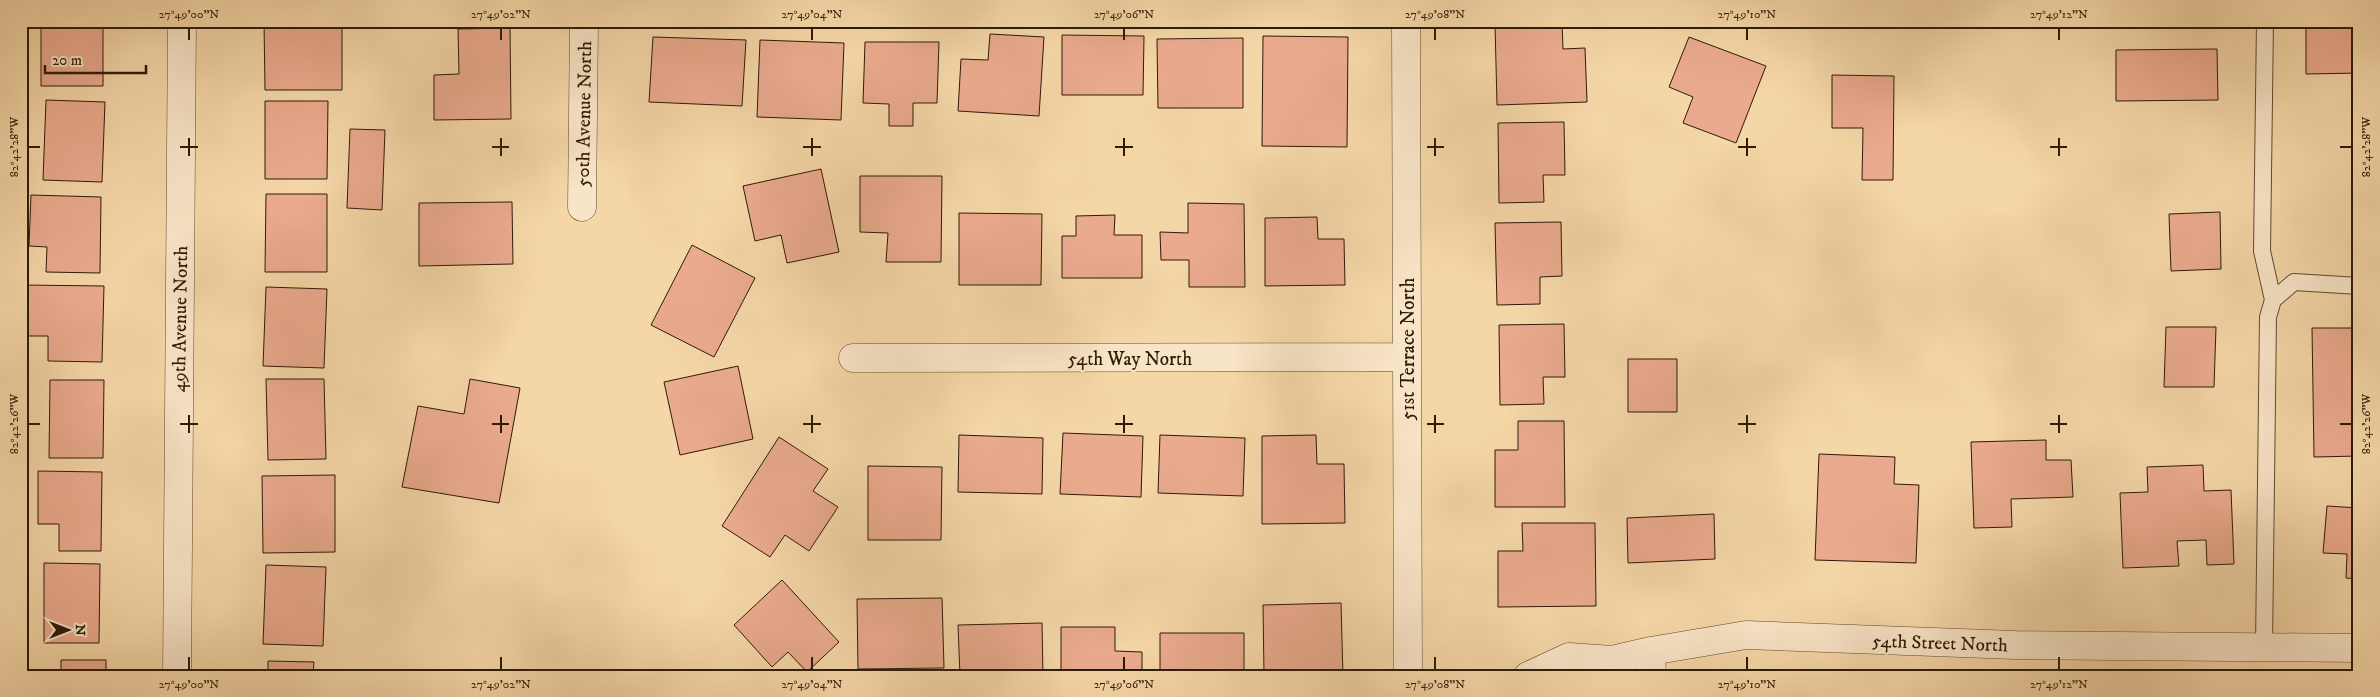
<svg xmlns="http://www.w3.org/2000/svg" width="2380" height="697" font-family="'IM FELL DW Pica',serif">
  <rect width="100%" height="100%" fill="#f5d6a7"/>
  <filter id="stains"><feTurbulence type="fractalNoise" baseFrequency=".004" numOctaves="4"/><feColorMatrix values="0 0 0 0 .2 0 0 0 0 .09 0 0 0 0 .02 0 0 0 .5 -.17"/></filter>
  <radialGradient id="worn" r=".72"><stop offset=".6" stop-color="#630" stop-opacity="0"/><stop offset="1" stop-color="#630" stop-opacity=".3"/></radialGradient>
  <path fill="#eaaa8e" stroke="#2d1b07" d="M 41,21 L 103,21 L 103,86 L 41,86 Z
    M 264,21 L 342,21 L 342,90 L 265,90 Z
    M 1562,22 L 1563,49 L 1585,48 L 1587,102 L 1497,105 L 1495,24 Z
    M 2359,22 L 2359,73 L 2306,74 L 2306,23 Z
    M 510,28 L 511,119 L 434,120 L 434,75 L 459,74 L 458,29 Z
    M 990,34 L 1044,37 L 1039,116 L 958,111 L 961,59 L 988,60 Z
    M 1062,35 L 1144,36 L 1143,95 L 1062,95 Z
    M 1263,36 L 1348,37 L 1347,147 L 1262,146 Z
    M 653,37 L 746,40 L 742,106 L 649,102 Z
    M 1689,37 L 1766,66 L 1736,143 L 1683,123 L 1693,97 L 1669,87 Z
    M 1243,38 L 1243,108 L 1158,108 L 1157,39 Z
    M 760,40 L 844,43 L 841,120 L 757,117 Z
    M 865,42 L 939,42 L 937,103 L 913,103 L 913,126 L 889,126 L 889,104 L 863,103 Z
    M 2217,49 L 2218,100 L 2116,101 L 2116,50 Z
    M 1832,75 L 1894,76 L 1893,180 L 1862,180 L 1863,128 L 1832,128 Z
    M 46,100 L 105,102 L 102,182 L 43,180 Z
    M 265,101 L 328,101 L 327,179 L 265,179 Z
    M 1564,122 L 1565,175 L 1543,175 L 1544,202 L 1499,203 L 1498,123 Z
    M 350,129 L 385,130 L 382,210 L 347,208 Z
    M 821,169 L 839,252 L 787,263 L 781,235 L 755,241 L 743,186 Z
    M 860,176 L 942,176 L 941,262 L 886,262 L 888,233 L 860,232 Z
    M 266,194 L 327,194 L 327,272 L 265,272 Z
    M 31,195 L 101,197 L 100,273 L 46,272 L 47,247 L 29,246 Z
    M 512,202 L 513,264 L 419,266 L 419,203 Z
    M 1188,203 L 1244,204 L 1245,287 L 1189,287 L 1189,260 L 1161,260 L 1160,232 L 1188,233 Z
    M 2220,212 L 2221,269 L 2171,271 L 2169,214 Z
    M 959,213 L 1042,214 L 1041,285 L 959,285 Z
    M 1115,215 L 1114,235 L 1142,235 L 1142,278 L 1062,278 L 1062,236 L 1076,236 L 1076,216 Z
    M 1317,217 L 1318,239 L 1344,239 L 1345,285 L 1265,286 L 1265,218 Z
    M 1561,222 L 1562,276 L 1540,277 L 1540,304 L 1497,305 L 1495,223 Z
    M 692,245 L 755,278 L 714,357 L 651,325 Z
    M 23,285 L 104,286 L 102,362 L 48,361 L 48,336 L 22,336 Z
    M 266,287 L 327,289 L 324,368 L 263,366 Z
    M 1564,324 L 1565,377 L 1543,377 L 1544,404 L 1500,405 L 1499,325 Z
    M 2166,327 L 2216,327 L 2214,387 L 2164,387 Z
    M 2312,328 L 2359,328 L 2359,456 L 2314,457 Z
    M 1628,359 L 1677,359 L 1677,412 L 1628,412 Z
    M 738,366 L 753,439 L 680,455 L 664,382 Z
    M 266,379 L 324,379 L 326,459 L 268,460 Z
    M 470,379 L 520,388 L 499,503 L 402,487 L 418,406 L 464,414 Z
    M 50,380 L 104,380 L 103,458 L 49,458 Z
    M 1518,421 L 1564,421 L 1565,507 L 1495,507 L 1495,450 L 1518,450 Z
    M 1063,433 L 1143,436 L 1141,497 L 1060,494 Z
    M 959,435 L 1043,438 L 1042,494 L 958,492 Z
    M 1160,435 L 1245,438 L 1243,496 L 1158,493 Z
    M 1316,435 L 1317,464 L 1344,464 L 1345,523 L 1262,524 L 1262,436 Z
    M 779,437 L 828,469 L 813,491 L 838,507 L 809,551 L 785,535 L 770,557 L 722,526 Z
    M 2046,440 L 2046,460 L 2071,460 L 2073,497 L 2011,499 L 2012,527 L 1974,528 L 1971,442 Z
    M 1819,454 L 1895,457 L 1894,484 L 1919,485 L 1916,563 L 1815,560 Z
    M 2203,465 L 2204,491 L 2231,490 L 2234,564 L 2207,565 L 2206,540 L 2177,541 L 2179,566 L 2123,568 L 2120,493 L 2148,492 L 2147,467 Z
    M 868,466 L 942,467 L 941,540 L 868,540 Z
    M 38,471 L 102,472 L 101,551 L 59,551 L 59,524 L 38,524 Z
    M 335,475 L 335,552 L 263,553 L 262,476 Z
    M 2327,506 L 2359,508 L 2359,579 L 2346,578 L 2347,554 L 2323,553 Z
    M 1714,514 L 1715,559 L 1628,563 L 1627,518 Z
    M 1522,523 L 1595,523 L 1596,606 L 1498,607 L 1498,551 L 1523,551 Z
    M 44,563 L 100,564 L 99,643 L 44,643 Z
    M 266,565 L 326,567 L 323,646 L 263,644 Z
    M 782,580 L 839,642 L 807,672 L 788,652 L 772,667 L 734,625 Z
    M 942,598 L 944,668 L 858,669 L 857,599 Z
    M 1341,603 L 1343,676 L 1264,675 L 1263,605 Z
    M 1042,623 L 1043,676 L 960,676 L 958,625 Z
    M 1061,627 L 1115,627 L 1115,651 L 1142,652 L 1142,676 L 1061,676 Z
    M 1160,633 L 1244,633 L 1244,676 L 1160,676 Z
    M 61,660 L 106,660 L 106,676 L 61,676 Z
    M 268,661 L 314,662 L 313,676 L 268,676 Z"/>
  <g fill="none" stroke-linecap="round" stroke-linejoin="round">
    <defs>
      <path id="lane" d="M 2265,21 L 2262,251 L 2273,300
        M 2264,647 L 2268,317 L 2273,300 L 2294,282 L 2359,286"/>
      <path id="street" d="M 1406,21 L 1408,676
        M 582,207 L 584,21
        M 853,358 L 1407,357
        M 1651,651 L 1652,676
        M 177,676 L 182,21
        M 1528,676 L 1569,657 L 1612,660 L 1651,651 L 1746,635 L 2015,645 L 2359,648"/>
    </defs>
    <use href="#lane" stroke="#5f4a2f" stroke-width="18"/>
    <use href="#street" stroke="#5f4a2f" stroke-width="29"/>
    <use href="#lane" stroke="#f8e4c6" stroke-width="16"/>
    <use href="#street" stroke="#f8e4c6" stroke-width="28"/>
  </g>
  <path fill="none" stroke="#2d1b07" stroke-width="2" d="M 189,28 L 189,40M 501,28 L 501,40M 812,28 L 812,40M 1124,28 L 1124,40M 1435,28 L 1435,40M 1747,28 L 1747,40M 2059,28 L 2059,40M 189,138 L 189,156M 501,138 L 501,156M 812,138 L 812,156M 1124,138 L 1124,156M 1435,138 L 1435,156M 1747,138 L 1747,156M 2059,138 L 2059,156M 28,147 L 40,147M 180,147 L 198,147M 492,147 L 509,147M 803,147 L 821,147M 1115,147 L 1133,147M 1427,147 L 1444,147M 1738,147 L 1756,147M 2050,147 L 2067,147M 2340,147 L 2352,147M 189,415 L 189,433M 501,415 L 501,433M 812,415 L 812,433M 1124,415 L 1124,433M 1435,415 L 1435,433M 1747,415 L 1747,433M 2059,415 L 2059,433M 28,424 L 40,424M 180,424 L 198,424M 492,424 L 509,424M 803,424 L 821,424M 1115,424 L 1133,424M 1427,424 L 1444,424M 1738,424 L 1756,424M 2050,424 L 2067,424M 2340,424 L 2352,424M 189,657 L 189,670M 501,657 L 501,670M 812,657 L 812,670M 1124,657 L 1124,670M 1435,657 L 1435,670M 1747,657 L 1747,670M 2059,657 L 2059,670"/>
  <g text-anchor="middle" stroke-width="4.5" stroke-linejoin="round" paint-order="stroke">
    <g font-size="19" fill="#2d1b07" stroke="#f8e4c6">
      <text transform="translate(583 114) rotate(-89)" y="7">50th Avenue North</text>
      <text transform="translate(179 319) rotate(-89)" y="7">49th Avenue North</text>
      <text transform="translate(1407 349) rotate(-90)" y="7">51st Terrace North</text>
      <text x="1130" y="365">54th Way North</text>
      <text transform="translate(1940 642) rotate(2)" y="7">54th Street North</text>
    </g>
  </g>
  <rect width="2380" height="697" fill="none" stroke="#f5d6a7" stroke-width="55"/>
  <g transform="translate(68 630) rotate(90)" stroke="#f8e4c6" stroke-width="4" paint-order="stroke">
  <path d="M0-4L9 19L0 12L-9 19Z" fill="#2d1b07"/>
  <text y="-8" font-size="14" font-weight="bold" text-anchor="middle" fill="#2d1b07">N</text>
  </g>
  <path d="M45 65v8h101v-8" fill="none" stroke="#2d1b07" stroke-width="2.5"/>
  <text x="52" y="65" font-size="15" fill="#2d1b07" stroke="#f8e4c6" stroke-width="4" paint-order="stroke">20 m</text>
  <rect x="28" y="28" width="2324" height="642" fill="none" stroke="#2d1b07" stroke-width="2"/>
  <g font-size="12" text-anchor="middle" fill="#2d1b07">
    <text x="189" y="18">27°49'00"N</text>
    <text x="501" y="18">27°49'02"N</text>
    <text x="812" y="18">27°49'04"N</text>
    <text x="1124" y="18">27°49'06"N</text>
    <text x="1435" y="18">27°49'08"N</text>
    <text x="1747" y="18">27°49'10"N</text>
    <text x="2059" y="18">27°49'12"N</text>
    <text transform="translate(2366 147) rotate(-90)" y="4">82°42'28"W</text>
    <text transform="translate(14 147) rotate(-90)" y="4">82°42'28"W</text>
    <text transform="translate(2366 424) rotate(-90)" y="4">82°42'26"W</text>
    <text transform="translate(14 424) rotate(-90)" y="4">82°42'26"W</text>
    <text x="189" y="688">27°49'00"N</text>
    <text x="501" y="688">27°49'02"N</text>
    <text x="812" y="688">27°49'04"N</text>
    <text x="1124" y="688">27°49'06"N</text>
    <text x="1435" y="688">27°49'08"N</text>
    <text x="1747" y="688">27°49'10"N</text>
    <text x="2059" y="688">27°49'12"N</text>
  </g>
  <rect width="100%" height="100%" filter="url(#stains)"/>
  <rect width="100%" height="100%" fill="url(#worn)"/>
</svg>
